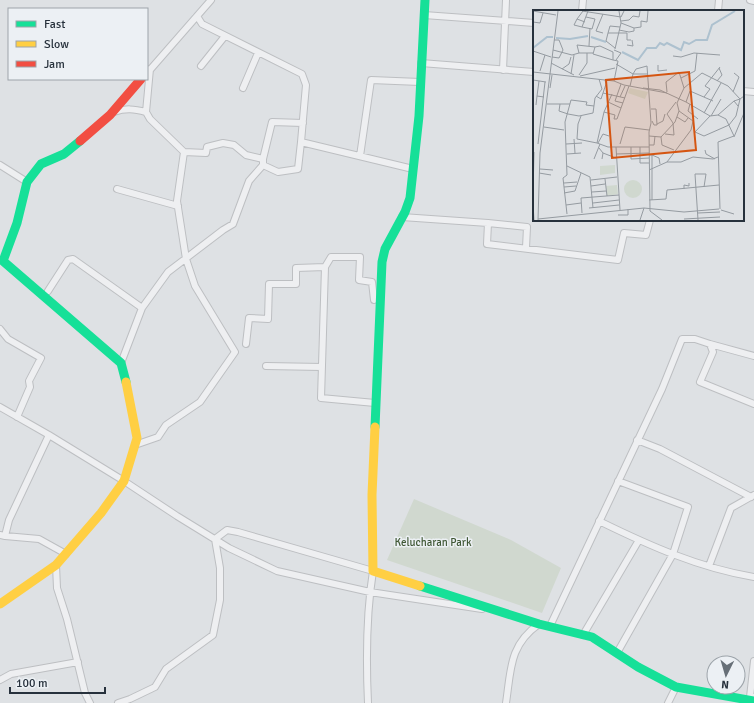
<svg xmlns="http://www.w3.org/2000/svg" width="754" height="703" font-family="Signika,sans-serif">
  <rect width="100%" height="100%" fill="#dee1e4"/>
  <path fill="#d0d8cf" d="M 414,499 L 511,540 L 561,568 L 542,613 L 387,560 Z"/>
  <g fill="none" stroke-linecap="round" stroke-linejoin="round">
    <defs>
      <path id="street" d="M 750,0 L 754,1
        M 582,11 L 583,0
        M 718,11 L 719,0
        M 424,15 L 534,23
        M 197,16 L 202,24 L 302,74 L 306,85 L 301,142 L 413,169
        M 421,63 L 534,72
        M 201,66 L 225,36
        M 150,69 L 146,112 L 150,119 L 184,152
        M 503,70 L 506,0
        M 149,71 L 211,0
        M 243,88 L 258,53
        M 743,91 L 754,92
        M 114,112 C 126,108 134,109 146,112
        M 360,156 L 371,80 L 420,82
        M 263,159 L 272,122 L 303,123
        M 0,165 L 27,182
        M 117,189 L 178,206
        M 402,217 L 488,223 L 487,244 L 618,260 L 624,233 L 646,235 L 650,220
        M 488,223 L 527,227 L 526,248
        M 48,291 L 68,260 L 73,259 L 142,308
        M 374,300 L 372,282 L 359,280 L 360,257 L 331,257 L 325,267 L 321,398 L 375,403
        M 0,329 L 8,339 L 41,358 L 29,381 L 30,387 L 17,417
        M 246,344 L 249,318 L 268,319 L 269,284 L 296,284 L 296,268 L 325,267
        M 710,344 L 754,356
        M 121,363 L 142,308 L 168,272 L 223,230 L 233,224 L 249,181 L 263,165 L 278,172 L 298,169 L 301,142
        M 266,366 L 322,367
        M 0,407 L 49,435
        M 637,440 L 660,449 L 751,497
        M 135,445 L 158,437 L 166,425 L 200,402 L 235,352 L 195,286 L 186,259 L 177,201 L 184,152 L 206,153 L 207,147 L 223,143 L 234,145 L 246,155 L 263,159 L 263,165
        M 599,521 C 648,545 699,568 754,577
        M 0,535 L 5,536 L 9,520 L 49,435 L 124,481 L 177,516 L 229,548 L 277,571 L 370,592 L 482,609
        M 5,536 L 39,539 L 66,554
        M 215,539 L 227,530 L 238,532 L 373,571 C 366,615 366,659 368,703
        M 56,565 L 57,588 L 67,619 L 85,693 L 90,703
        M 709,566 L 731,508 L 754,495
        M 550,626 L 662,389 L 682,339 L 695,339 L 710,344 L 713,352 L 700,382 L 754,404
        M 583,635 L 639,540
        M 617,653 L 673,554 L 688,507 L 618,481
        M 754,661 L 750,697 L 754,697
        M 0,680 L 11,674 L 78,662
        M 118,703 L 130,699 L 155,687 L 166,669 L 213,635 L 220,600 L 220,568 L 215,539
        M 506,703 C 511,670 509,645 539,624
        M 668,703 L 676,687"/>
    </defs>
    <use href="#street" stroke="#bdbfc2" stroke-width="8"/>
    <use href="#street" stroke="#eeeff1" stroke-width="6"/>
    <path stroke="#16e098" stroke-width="9" d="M 80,141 L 64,154 L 41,164 L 27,182 L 17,223 L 3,261 L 121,363 L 126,382
      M 375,427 L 382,262 L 385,249 L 405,212 L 410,198 L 419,116 L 425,0
      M 420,586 L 539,624 L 592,637 L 638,667 L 676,687 L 754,701"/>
    <path stroke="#ffcf43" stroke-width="9" d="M 375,427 L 372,495 L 373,571 L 420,586
      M 0,604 L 56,565 L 101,513 L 124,481 L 137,438 L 126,382"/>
    <path stroke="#f24e42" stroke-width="9" d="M 80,141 L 110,115 L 141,79"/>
  </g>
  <g text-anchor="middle" stroke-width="3" stroke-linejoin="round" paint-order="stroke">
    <g font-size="11" fill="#3f5734" stroke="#ecf0f4">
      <text x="433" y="546">Kelucharan Park</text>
    </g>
  </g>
  <g transform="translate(533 10)">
    <rect width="211" height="211" fill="#dee1e4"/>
    <path d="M 97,78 L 115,82 L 112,89 L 95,83 ZM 82,155 L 82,163 L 67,165 L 67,156 ZM91 179a9 9 0 1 1 18 0a9 9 0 1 1-18 0ZM 84,175 L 85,184 L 74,186 L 73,176 Z" fill="#d0d8cf"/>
    <path fill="none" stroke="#adc1cf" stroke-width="2" d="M 58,27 L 73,32M 23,28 L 37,29 L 55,26M 0,38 L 14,27 L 20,27M 89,42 L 105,50 L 114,38 L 123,38 L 127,33 L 131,35 L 134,33 L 148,40 L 151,32 L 156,34 L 163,30 L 174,30 L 179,15 L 202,1"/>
    <path fill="none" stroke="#959ba1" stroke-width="1" d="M 0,1 L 23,5M 49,1 L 88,7 L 91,1M 50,1 L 44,9 L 52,12M 70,4 L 63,21 L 70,23M 53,7 L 62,9 L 59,19 L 49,17 L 55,1M 44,9 L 41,15 L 49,17M 88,11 L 96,10 L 100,6 L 106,7 L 107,1M 0,12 L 7,13 L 10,3M 88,13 L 101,18 L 108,17 L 108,11 L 114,12 L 115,1M 87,17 L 77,16 L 75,23 L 94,23 L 94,30 L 98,30M 86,20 L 96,22 L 101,21 L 101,18M 75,23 L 73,31 L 82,38M 94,35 L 100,36 L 99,30M 56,36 L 57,18M 82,39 L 88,13 L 86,1M 20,40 L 39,45 L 46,43 L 44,35 L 62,37M 81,40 L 88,43 L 83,50M 0,41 L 18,47M 80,42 L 80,50 L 85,51 L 81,71M 46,43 L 60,43M 140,46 L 148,47 L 161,43 L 187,45M 19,47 L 26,48 L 30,40 L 26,30 L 21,30M 80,50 L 60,44 L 62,37 L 67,36 L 80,42M 18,53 L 41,65M 83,54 L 100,64 L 97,76M 125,55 L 125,61 L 134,60M 29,59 L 36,54 L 38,47M 7,61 L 12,45M 0,62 L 81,71 L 91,75 L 134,83M 38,64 L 41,45M 100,64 L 103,59 L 114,56 L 118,113 L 116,122 L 117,201 L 129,210M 100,64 L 115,64M 46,65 L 54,53 L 54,43M 47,66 L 82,58M 148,68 L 162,61 L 164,43M 0,70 L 13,72M 184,71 L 189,65 L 186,58M 88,74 L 82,91 L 90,93M 17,78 L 19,65M 110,78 L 127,80 L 153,92 L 157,81 L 180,91M 134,82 L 133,72 L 146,62 L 151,78M 200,82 L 206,67 L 201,63M 70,83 L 92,88M 4,86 L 6,71M 63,86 L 68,89 L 73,74 L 72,70M 87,87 L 92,76M 171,87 L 177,79 L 172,76 L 187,57M 75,92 L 88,98M 153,92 L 177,106 L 185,105 L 193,109 L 201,126 L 185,132 L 187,199M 14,94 L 37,94M 27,94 L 26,101 L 35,104 L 46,106 L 60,103 L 62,88 L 69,79 L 66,69M 157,94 L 155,101 L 165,109M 3,95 L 4,86 L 11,87M 118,99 L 123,99 L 124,115 L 121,115 L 119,111M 71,102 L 79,84M 171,103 L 188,73M 185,105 L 201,91 L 205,96M 48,106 L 45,114 L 44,129 L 64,133 L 71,102 L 82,105 L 81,109 L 84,109 L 96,76M 177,106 L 162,122 L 171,126 L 196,115 L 203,106 L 207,89 L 211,86M 178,106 L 188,89M 144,107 L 152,112 L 155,108M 124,114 L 130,111 L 132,104M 11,117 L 31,120M 132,124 L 141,125 L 140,113 L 134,104 L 143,92M 116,126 L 128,127 L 129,135 L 141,140M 128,127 L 142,112 L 146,101M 201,127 L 211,103M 41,129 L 42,143M 64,133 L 75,137 L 116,137M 65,133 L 70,124 L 76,126M 5,134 L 12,72M 33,134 L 49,133M 87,134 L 92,117 L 116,120M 116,135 L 121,135 L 122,126M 83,137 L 87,200M 98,137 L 98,149 L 116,148M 107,137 L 107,153 L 116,153M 66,138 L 70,143 L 69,149M 172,140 L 173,144 L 182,149M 70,143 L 83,148M 34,144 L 48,143M 83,144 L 116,143M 116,145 L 119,145 L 119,190M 119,145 L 126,148 L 127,154M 61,149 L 67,134M 134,152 L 148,152 L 160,147 L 180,149 L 185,147M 34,156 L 57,167 L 60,198M 7,159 L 20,160M 116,160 L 134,152 L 158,120 L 160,111 L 146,101 L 144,93 L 151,78 L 169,63 L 195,76 L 207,89 L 201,91M 6,163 L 18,165M 72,169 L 74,186M 58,170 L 84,167M 31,173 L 44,172M 58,176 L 72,174M 31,177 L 43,176M 151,179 L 151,175 L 156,176 L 156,173M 59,182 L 73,181M 0,183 L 1,142M 31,183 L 42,181 L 48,163M 116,190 L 133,189 L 134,180 L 186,175M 60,193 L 86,190M 0,194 L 1,210M 33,195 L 48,193M 56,198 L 86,195M 188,200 L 201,204M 49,203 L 48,188 L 86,185M 165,203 L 187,202M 34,204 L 30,168 L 34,165 L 32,112 L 38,90 L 54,92 L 53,95 L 61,96M 85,205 L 95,205 L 95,199M 5,209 L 111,198 L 151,202 L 186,199M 151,209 L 187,207M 5,210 L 7,143 L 25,1M 107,210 L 111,198M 165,210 L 162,164 L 173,164 L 171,177"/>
    <path fill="#d55511" fill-opacity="0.15" stroke="#d55511" stroke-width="2" d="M 156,62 L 163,140 L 79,148 L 73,70 Z"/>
    <rect width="211" height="211" fill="none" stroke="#27313c" stroke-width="2"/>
  </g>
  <rect x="8" y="8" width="140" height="72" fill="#ecf0f4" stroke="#9da4aa"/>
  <rect x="16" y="21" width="20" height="6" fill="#16e098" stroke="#9da4aa"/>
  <text x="44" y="28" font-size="12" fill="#27313c">Fast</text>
  <rect x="16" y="41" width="20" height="6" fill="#ffcf43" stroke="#9da4aa"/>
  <text x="44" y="48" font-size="12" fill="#27313c">Slow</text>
  <rect x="16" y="61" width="20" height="6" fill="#f24e42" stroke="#9da4aa"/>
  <text x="44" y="68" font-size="12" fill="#27313c">Jam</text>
  <g transform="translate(726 675) rotate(185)"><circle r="19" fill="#ecf0f4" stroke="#9da4aa"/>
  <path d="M0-3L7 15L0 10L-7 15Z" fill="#676f77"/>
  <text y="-6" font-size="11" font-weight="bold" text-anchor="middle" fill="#27313c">N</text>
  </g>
  <path d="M10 687v6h95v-6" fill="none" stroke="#27313c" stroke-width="2"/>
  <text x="16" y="687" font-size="12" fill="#27313c" stroke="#ecf0f4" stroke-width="3" paint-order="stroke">100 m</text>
</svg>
